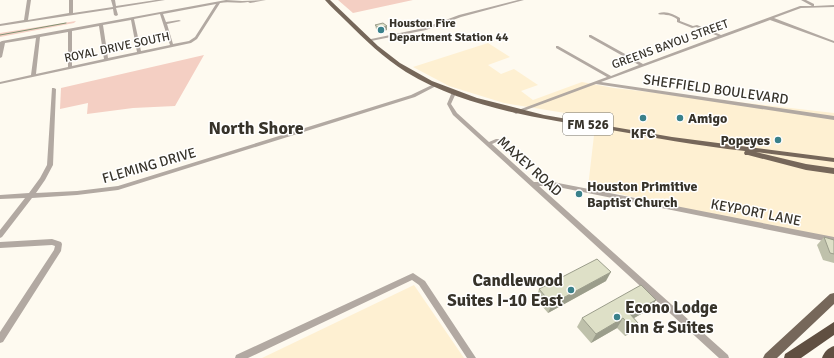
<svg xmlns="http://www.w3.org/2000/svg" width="834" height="358" font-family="Signika,sans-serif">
  <rect width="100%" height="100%" fill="#fefaf0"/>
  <path fill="#fef0d2" d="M 488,43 L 510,57 L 488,65 L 501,74 L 514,69 L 538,85 L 521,91 L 533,100 L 582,82 L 614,88 L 834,113 L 834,241 L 588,187 L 596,118 L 504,103 L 449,86 L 413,67 Z
    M 414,285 L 464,358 L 262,358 Z"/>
  <path fill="#f4cfc3" d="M 338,0 L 413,0 L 353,13 Z
    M 76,21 L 74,23 L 0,37 L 0,33 Z
    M 204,55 L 175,106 L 133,108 L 87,114 L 88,103 L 60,109 L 61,88 Z"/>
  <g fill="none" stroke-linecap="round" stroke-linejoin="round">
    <path stroke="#809273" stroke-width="1" d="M 0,35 L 66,23"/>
    <path fill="#b2a9a2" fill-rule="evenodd" d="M 27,0 L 31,0 L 28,20 L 69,13 L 69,0 L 73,0 L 73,13 L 113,7 L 111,0 L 115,0 L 116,6 L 156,0 L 165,0 L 116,8 L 118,15 L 116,16 L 114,15 L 113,9 L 0,26 L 0,24 L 24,20 Z
      M 226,0 L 242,1 L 266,0 L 250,3 L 248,2 C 239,4 229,1 220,3 L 197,39 L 191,43 L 0,84 L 0,82 L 31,75 L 36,38 L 5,43 L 2,57 L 0,58 L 0,42 L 2,41 ZM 216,4 L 195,37 L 189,41 L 173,44 L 167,24 L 181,21 L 179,20 L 166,22 L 163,14 ZM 160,14 L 170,45 L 141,51 L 134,19 ZM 131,20 L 137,52 L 108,58 L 103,25 ZM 99,26 L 104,59 L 72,66 L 72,31 ZM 68,32 L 68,67 L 36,74 L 40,37 Z
      M 518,0 L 524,0 L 461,17 L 426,30 L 371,41 L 369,40 L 371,39 L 424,28 L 459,15 Z
      M 801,0 L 806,0 L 814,4 L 814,6 L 834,5 L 834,7 L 801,8 L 774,18 L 834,41 L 834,43 L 770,20 L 601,82 L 834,116 L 834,120 L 596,84 L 518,113 L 516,114 L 513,112 L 607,77 L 556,48 L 556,46 L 558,46 L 611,76 L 639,65 L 589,37 L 589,35 L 591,35 L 643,64 L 718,36 L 696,27 L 692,28 L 677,22 L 677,19 C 674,17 670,15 666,15 C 663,14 661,15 658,14 L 659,13 C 667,11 673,14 680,18 L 680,21 L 693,26 L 697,25 L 721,35 L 800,6 L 812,6 Z
      M 434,84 L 438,84 L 438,85 L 415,97 L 118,190 L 77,195 L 32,198 L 2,237 L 0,238 L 0,230 L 25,198 L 0,199 L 0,195 L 29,193 L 40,178 L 47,165 L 52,88 L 54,88 L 56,89 L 53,165 L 45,180 L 36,193 L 77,191 L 118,186 L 411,95 Z
      M 452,92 L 456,92 L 456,93 L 451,104 L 457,113 L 489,142 L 496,139 L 500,139 L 501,140 L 492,144 L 534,182 L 553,182 L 834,237 L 834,243 L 553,186 L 539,186 L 728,355 L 729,358 L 719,358 L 453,115 L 447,104 Z
      M 52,239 L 61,242 L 62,244 L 61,251 L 3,342 L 0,343 L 0,332 L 54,250 L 55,246 L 52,245 L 0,248 L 0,242 Z
      M 413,273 L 425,281 L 476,358 L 467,358 L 419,285 L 412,280 L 248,358 L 235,358 L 236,355 Z"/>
    <path fill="#76675a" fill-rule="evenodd" d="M 325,0 L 330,0 L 378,46 L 400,63 L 432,81 L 477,98 L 544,115 L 672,137 L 834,158 L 834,162 L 756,152 L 806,164 L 834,168 L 834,174 L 806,170 L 748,155 L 745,155 L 744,153 L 745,151 C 698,146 652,137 605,129 C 537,118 466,108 406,72 C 384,58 365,40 346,21 C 339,14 331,7 325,0 Z
      M 834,293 L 834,304 L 777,358 L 763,358 L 765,354 L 830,294 Z"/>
    <path fill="#604f41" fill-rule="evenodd" d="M 834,322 L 834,335 L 801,358 L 784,358 L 785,354 Z
      M 834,346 L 834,358 L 822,358 C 824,352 828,348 834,346 Z"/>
  </g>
  <path fill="#bfc1ab" d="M 375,25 L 387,26 L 387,30 L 380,32 L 376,29 Z
    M 824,237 L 834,240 L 834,263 L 823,260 L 817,245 Z
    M 606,281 L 548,313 L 536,299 L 539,289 Z
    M 656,300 L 650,309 L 634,318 L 638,323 L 632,332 L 625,336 L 617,328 L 591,343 L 577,327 L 582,318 Z"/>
  <path fill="#9b9d8b" d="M 387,26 L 387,30 L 380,32 L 379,28 Z
    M 611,272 L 606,281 L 548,313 L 552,304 Z
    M 656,300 L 650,309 L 627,322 L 630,314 Z
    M 623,318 L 617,328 L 591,343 L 596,334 Z
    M 638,323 L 632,332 L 625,336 L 631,327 Z"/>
  <path fill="#dee0c7" stroke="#9b9d8b" d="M 383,23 L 387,26 L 379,28 L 375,25 Z
    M 824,237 L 834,240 L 834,254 L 830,253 Z
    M 597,259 L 611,272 L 552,304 L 539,289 Z
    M 641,285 L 656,300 L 630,314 L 638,323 L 631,327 L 623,318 L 596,334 L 582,318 Z"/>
  <g fill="#3a818a" stroke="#fff" stroke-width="1.5">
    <circle cx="381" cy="30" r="4"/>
    <circle cx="643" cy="118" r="4"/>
    <circle cx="680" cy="118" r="4"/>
    <circle cx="778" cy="140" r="4"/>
    <circle cx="579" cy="194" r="4"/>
    <circle cx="571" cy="290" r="4"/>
    <circle cx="617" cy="317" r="4"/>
  </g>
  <g text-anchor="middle" stroke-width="3" stroke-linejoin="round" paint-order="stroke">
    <g font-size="12" font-weight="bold" fill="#37332a" stroke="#fff" text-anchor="start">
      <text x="389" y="27">Houston Fire<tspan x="389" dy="14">Department Station 44</tspan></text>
    </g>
    <g font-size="12" fill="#37332a" stroke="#fff">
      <text transform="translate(670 44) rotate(-20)" y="4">GREENS BAYOU STREET</text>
      <text transform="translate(117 47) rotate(-12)" y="4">ROYAL DRIVE SOUTH</text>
    </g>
    <rect fill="#fff" stroke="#73706a" stroke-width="1" x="563" y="113" width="50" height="22" rx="3"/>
    <g font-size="13" font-weight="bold" fill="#37332a">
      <text x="588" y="129">FM 526</text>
    </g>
    <g font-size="14" fill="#37332a" stroke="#fff">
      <text transform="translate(716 89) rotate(8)" y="5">SHEFFIELD BOULEVARD</text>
      <text transform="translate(149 165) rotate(-16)" y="5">FLEMING DRIVE</text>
      <text transform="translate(530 166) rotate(42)" y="5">MAXEY ROAD</text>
      <text transform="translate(756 212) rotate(11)" y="5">KEYPORT LANE</text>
    </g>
    <g font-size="14" font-weight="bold" fill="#37332a" stroke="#fff" text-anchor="start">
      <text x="688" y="123">Amigo</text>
      <text x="643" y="138" text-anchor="middle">KFC</text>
      <text x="770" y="145" text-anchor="end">Popeyes</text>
      <text x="587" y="191">Houston Primitive<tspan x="587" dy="16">Baptist Church</tspan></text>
    </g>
    <g font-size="17" font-weight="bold" fill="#37332a" stroke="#fff" text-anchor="end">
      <text x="563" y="286">Candlewood<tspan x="563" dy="20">Suites I-10 East</tspan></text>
      <text x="625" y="313" text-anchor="start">Econo Lodge<tspan x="625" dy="20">Inn &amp; Suites</tspan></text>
    </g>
    <g font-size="18" font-weight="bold" fill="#37332a" stroke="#fff">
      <text x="256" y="134">North Shore</text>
    </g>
  </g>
</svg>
